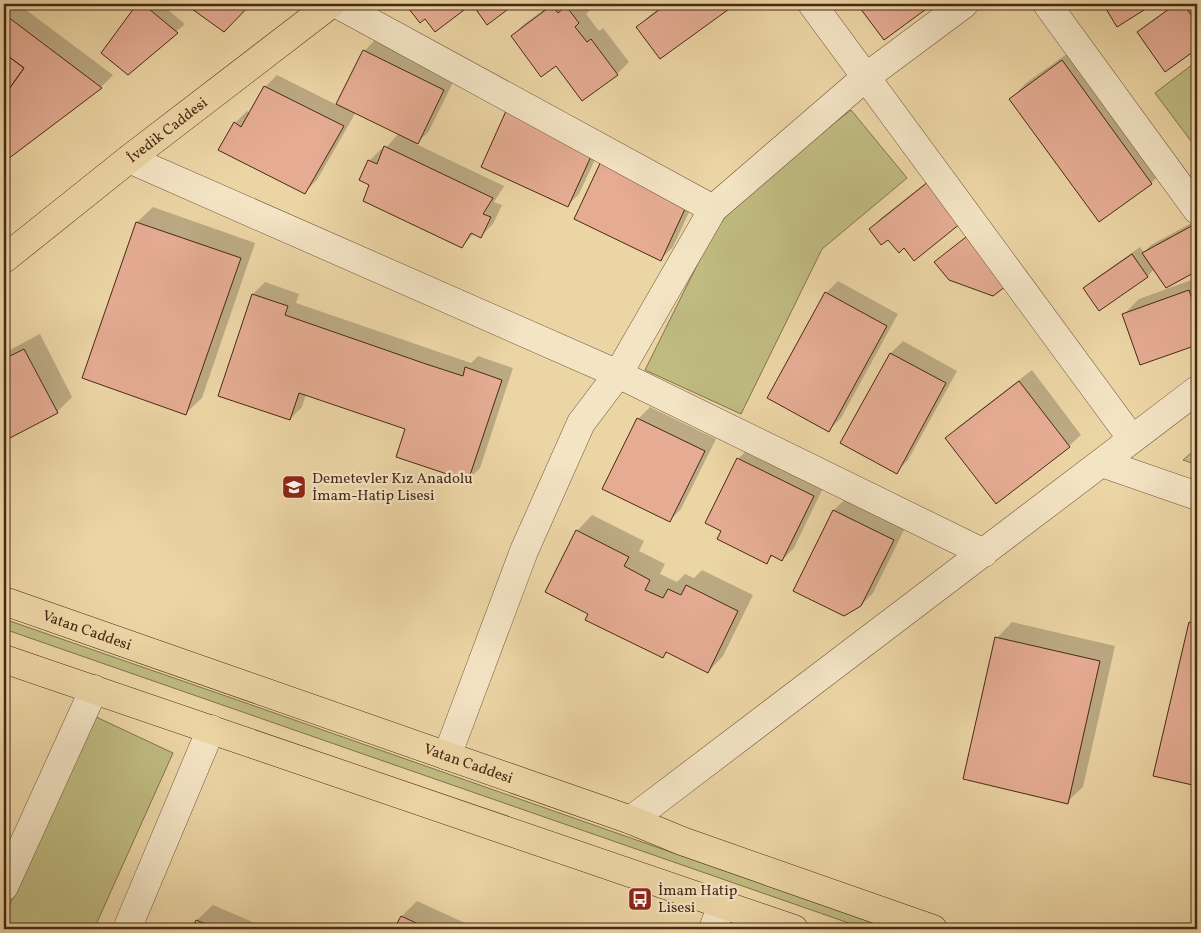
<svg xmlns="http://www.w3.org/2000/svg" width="1201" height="933" font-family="Vollkorn,serif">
  <rect width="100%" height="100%" fill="#ecd5a5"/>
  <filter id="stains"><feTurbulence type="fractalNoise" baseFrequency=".004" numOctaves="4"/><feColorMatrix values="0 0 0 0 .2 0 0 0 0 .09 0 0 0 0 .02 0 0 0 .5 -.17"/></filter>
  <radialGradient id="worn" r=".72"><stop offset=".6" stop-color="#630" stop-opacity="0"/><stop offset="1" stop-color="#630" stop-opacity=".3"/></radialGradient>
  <path fill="#bfbb81" stroke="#84724b" d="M 1197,61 L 1197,149 L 1155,93 Z
    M 851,110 L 907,178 L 822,249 L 741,414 L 645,370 L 712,235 L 740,197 Z
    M 1197,448 L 1197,465 L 1183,460 Z
    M 4,619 L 246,703 L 890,929 L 866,929 L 4,629 Z
    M 94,716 L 173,753 L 94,929 L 4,929 L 4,918 Z"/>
  <path fill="#0003" d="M 4,4 L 18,4 L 113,75 L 101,87 L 4,160 Z
    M 138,4 L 161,4 L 185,24 L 128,73 L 103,53 Z
    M 187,4 L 250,4 L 224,30 Z
    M 406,4 L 470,4 L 435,30 L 425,18 L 420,22 Z
    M 552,4 L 585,4 L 590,10 L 586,14 L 599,31 L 603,28 L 629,62 L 617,74 L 583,100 L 556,64 L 512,36 L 524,24 Z
    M 665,4 L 734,4 L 660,57 L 638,27 L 650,15 Z
    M 859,4 L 931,4 L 884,38 Z
    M 1175,4 L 1197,4 L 1197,47 L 1166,70 L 1139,32 L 1147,24 Z
    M 376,39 L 455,78 L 429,131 L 416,144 L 504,186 L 494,202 L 502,205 L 493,224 L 481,236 L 474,233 L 462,247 L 371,185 L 369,161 L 381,149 L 384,150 L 399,133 L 356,112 L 317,180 L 305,192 L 235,123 L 247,111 L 250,113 L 265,87 L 277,75 L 337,105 L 364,51 Z
    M 1078,46 L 1167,167 L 1151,183 L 1099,221 L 1011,99 L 1026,83 Z
    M 519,100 L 604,140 L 579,194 L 567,206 Z
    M 616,146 L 701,186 L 673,247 L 661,259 Z
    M 946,167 L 904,246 L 870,229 L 882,217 Z
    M 153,207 L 255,243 L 202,398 L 186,413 L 84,377 L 137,222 Z
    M 1197,220 L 1197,269 L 1166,286 L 1154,269 L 1148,276 L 1100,309 L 1085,288 L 1093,280 L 1140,247 L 1144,252 L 1151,245 Z
    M 1197,278 L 1197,343 L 1141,363 L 1124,314 L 1139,299 Z
    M 838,281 L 898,314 L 841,418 L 829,430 L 826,293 Z
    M 265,282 L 299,294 L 296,303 L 471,363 L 478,356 L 513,368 L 480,468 L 468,480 L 406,428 L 306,394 L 302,407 L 290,419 L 253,294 Z
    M 40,334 L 72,397 L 57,412 L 4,440 L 4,353 Z
    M 903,341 L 957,371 L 908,460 L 896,472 L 891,353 Z
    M 1032,370 L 1081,435 L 1069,446 L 947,438 L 959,426 Z
    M 650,407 L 716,439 L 681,509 L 669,521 L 638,419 Z
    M 750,447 L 825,484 L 794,548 L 782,560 L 773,555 L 767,562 L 723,531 L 738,459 Z
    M 846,498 L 905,528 L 873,593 L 861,605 L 834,510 Z
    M 592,515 L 644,541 L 639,551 L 665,564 L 660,574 L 677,582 L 685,574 L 694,578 L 702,570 L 753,595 L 723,656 L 708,672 L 668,652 L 662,657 L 590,613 L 577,531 Z
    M 1197,616 L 1197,785 L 1155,775 L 1190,623 Z
    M 1012,622 L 1115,646 L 1083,787 L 1067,802 L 997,638 Z
    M 4,830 L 10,833 L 4,847 Z
    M 417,901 L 478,929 L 396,929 L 402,916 Z
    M 213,905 L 269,929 L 193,929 L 197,920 Z"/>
  <path fill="#e5ac93" stroke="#482915" d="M 137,4 L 143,4 L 178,33 L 128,75 L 101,53 Z
    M 185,4 L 251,4 L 224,32 Z
    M 405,4 L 472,4 L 435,32 L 425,19 L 420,23 Z
    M 479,4 L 515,4 L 487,25 L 475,8 Z
    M 667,4 L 736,4 L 660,59 L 636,27 Z
    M 857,4 L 933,4 L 884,40 Z
    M 1103,4 L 1151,4 L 1152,5 L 1117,27 Z
    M 1176,4 L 1183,4 L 1197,23 L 1197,49 L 1165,72 L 1137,32 Z
    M 552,5 L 558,13 L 566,6 L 579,23 L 575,27 L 587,42 L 591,39 L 618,75 L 582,101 L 556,66 L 541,77 L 511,36 Z
    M 4,14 L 102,88 L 4,162 L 4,96 L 24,68 L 4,53 Z
    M 363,50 L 444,90 L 418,144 L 336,104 Z
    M 4,53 L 24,68 L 4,96 Z
    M 1062,60 L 1152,184 L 1099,222 L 1009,99 Z
    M 264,86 L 344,126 L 305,194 L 218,150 L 234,122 L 241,127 Z
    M 506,111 L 593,152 L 568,207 L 481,167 Z
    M 384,146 L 493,198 L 483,214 L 491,217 L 481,238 L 471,233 L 462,248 L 363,201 L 369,185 L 359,180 L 368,160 L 377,164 Z
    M 603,157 L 690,198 L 661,261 L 574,219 Z
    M 933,178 L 966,219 L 914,261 L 904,248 L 899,253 L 888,240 L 881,245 L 869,229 Z
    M 136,222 L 241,258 L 186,415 L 82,378 Z
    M 1197,223 L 1197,271 L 1166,288 L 1142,253 Z
    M 975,230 L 1014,280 L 993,296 L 949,280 L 934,262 Z
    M 1132,254 L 1148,277 L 1099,311 L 1083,288 Z
    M 1189,290 L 1197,315 L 1197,345 L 1140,365 L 1122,314 Z
    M 825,292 L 887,326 L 829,432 L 767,398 Z
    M 252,294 L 288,306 L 285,315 L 426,364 L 463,376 L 465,367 L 502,380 L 468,481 L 396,457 L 405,429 L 299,393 L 290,420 L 218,396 Z
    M 24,349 L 58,413 L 4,441 L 4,359 Z
    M 890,353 L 946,383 L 897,474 L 840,443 Z
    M 1019,381 L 1070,447 L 996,504 L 945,438 Z
    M 637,418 L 705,451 L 670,522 L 602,489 Z
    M 737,458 L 814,496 L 782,561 L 771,555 L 767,564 L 717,539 L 721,531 L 705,523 Z
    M 833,510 L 894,540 L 861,606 L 844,616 L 793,591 Z
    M 576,530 L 629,557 L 624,566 L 650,580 L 645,590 L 663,598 L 668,589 L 681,595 L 686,585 L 738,611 L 708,673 L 666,652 L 663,658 L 585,620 L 588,614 L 545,592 Z
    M 1189,622 L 1197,624 L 1197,786 L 1153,776 Z
    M 995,637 L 1100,661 L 1068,804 L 963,779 Z
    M 401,916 L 429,929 L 394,929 Z
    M 196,920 L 218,929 L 192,929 Z"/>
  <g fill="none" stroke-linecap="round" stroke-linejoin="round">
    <defs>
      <path id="minor" d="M 337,4 L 713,209
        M 812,4 L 1132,439
        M 1047,4 L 1197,210
        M 129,159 L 618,374 L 984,553
        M 1102,463 L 1197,496
        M 447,756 L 524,551 L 581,423 L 618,374 L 713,209 L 866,77 L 964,4
        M 631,820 L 1197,390
        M 4,887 L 94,689
        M 127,929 L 211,729
        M 713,929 L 722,905"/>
      <g id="major">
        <path id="s1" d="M 4,259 L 129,159 L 331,4"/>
        <path id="s2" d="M 4,601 L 631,820 L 682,841 L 933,929"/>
        <path d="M 4,659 L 794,929"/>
      </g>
    </defs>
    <use href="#minor" stroke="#715439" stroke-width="29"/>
    <use href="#major" stroke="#482915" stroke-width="29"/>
    <use href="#minor" stroke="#f3e4c4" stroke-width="28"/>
    <use href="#major" stroke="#ecd5a5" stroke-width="28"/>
  </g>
  <defs>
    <symbol id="school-square" viewBox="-11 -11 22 22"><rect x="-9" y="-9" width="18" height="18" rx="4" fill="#8f2418" stroke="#f3e4c4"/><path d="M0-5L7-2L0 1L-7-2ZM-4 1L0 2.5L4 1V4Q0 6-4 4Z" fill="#fff"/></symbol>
    <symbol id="bus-square" viewBox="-11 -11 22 22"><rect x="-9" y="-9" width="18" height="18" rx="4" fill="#8f2418" stroke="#f3e4c4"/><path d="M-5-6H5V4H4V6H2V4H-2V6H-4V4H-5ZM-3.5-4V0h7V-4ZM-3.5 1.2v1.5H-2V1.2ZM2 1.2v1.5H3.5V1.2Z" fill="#fff"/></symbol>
  </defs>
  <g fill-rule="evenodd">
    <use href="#school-square" x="280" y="473" width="28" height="28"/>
    <use href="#bus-square" x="626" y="885" width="28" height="28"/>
  </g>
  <g text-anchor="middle" stroke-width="4.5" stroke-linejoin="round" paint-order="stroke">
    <g font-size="15" fill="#482915" stroke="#f3e4c4">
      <text dy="5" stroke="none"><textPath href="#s1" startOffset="208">İvedik Caddesi</textPath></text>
      <text dy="5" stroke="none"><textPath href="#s2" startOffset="88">Vatan Caddesi</textPath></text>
      <text dy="5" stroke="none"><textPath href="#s2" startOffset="492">Vatan Caddesi</textPath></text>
    </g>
    <g font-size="15" fill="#482915" stroke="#f3e4c4" text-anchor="start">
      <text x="312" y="483">Demetevler Kız Anadolu<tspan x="312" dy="17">İmam-Hatip Lisesi</tspan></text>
      <text x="658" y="895">İmam Hatip<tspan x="658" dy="17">Lisesi</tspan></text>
    </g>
  </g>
  <rect width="1201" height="933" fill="none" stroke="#ecd5a5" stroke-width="20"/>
  <rect x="5" y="5" width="1191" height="923" fill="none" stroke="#482915" stroke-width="2.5"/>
  <rect x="10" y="10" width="1181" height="913" fill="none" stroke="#482915"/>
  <rect width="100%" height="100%" filter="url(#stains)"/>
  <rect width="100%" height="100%" fill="url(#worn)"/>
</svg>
